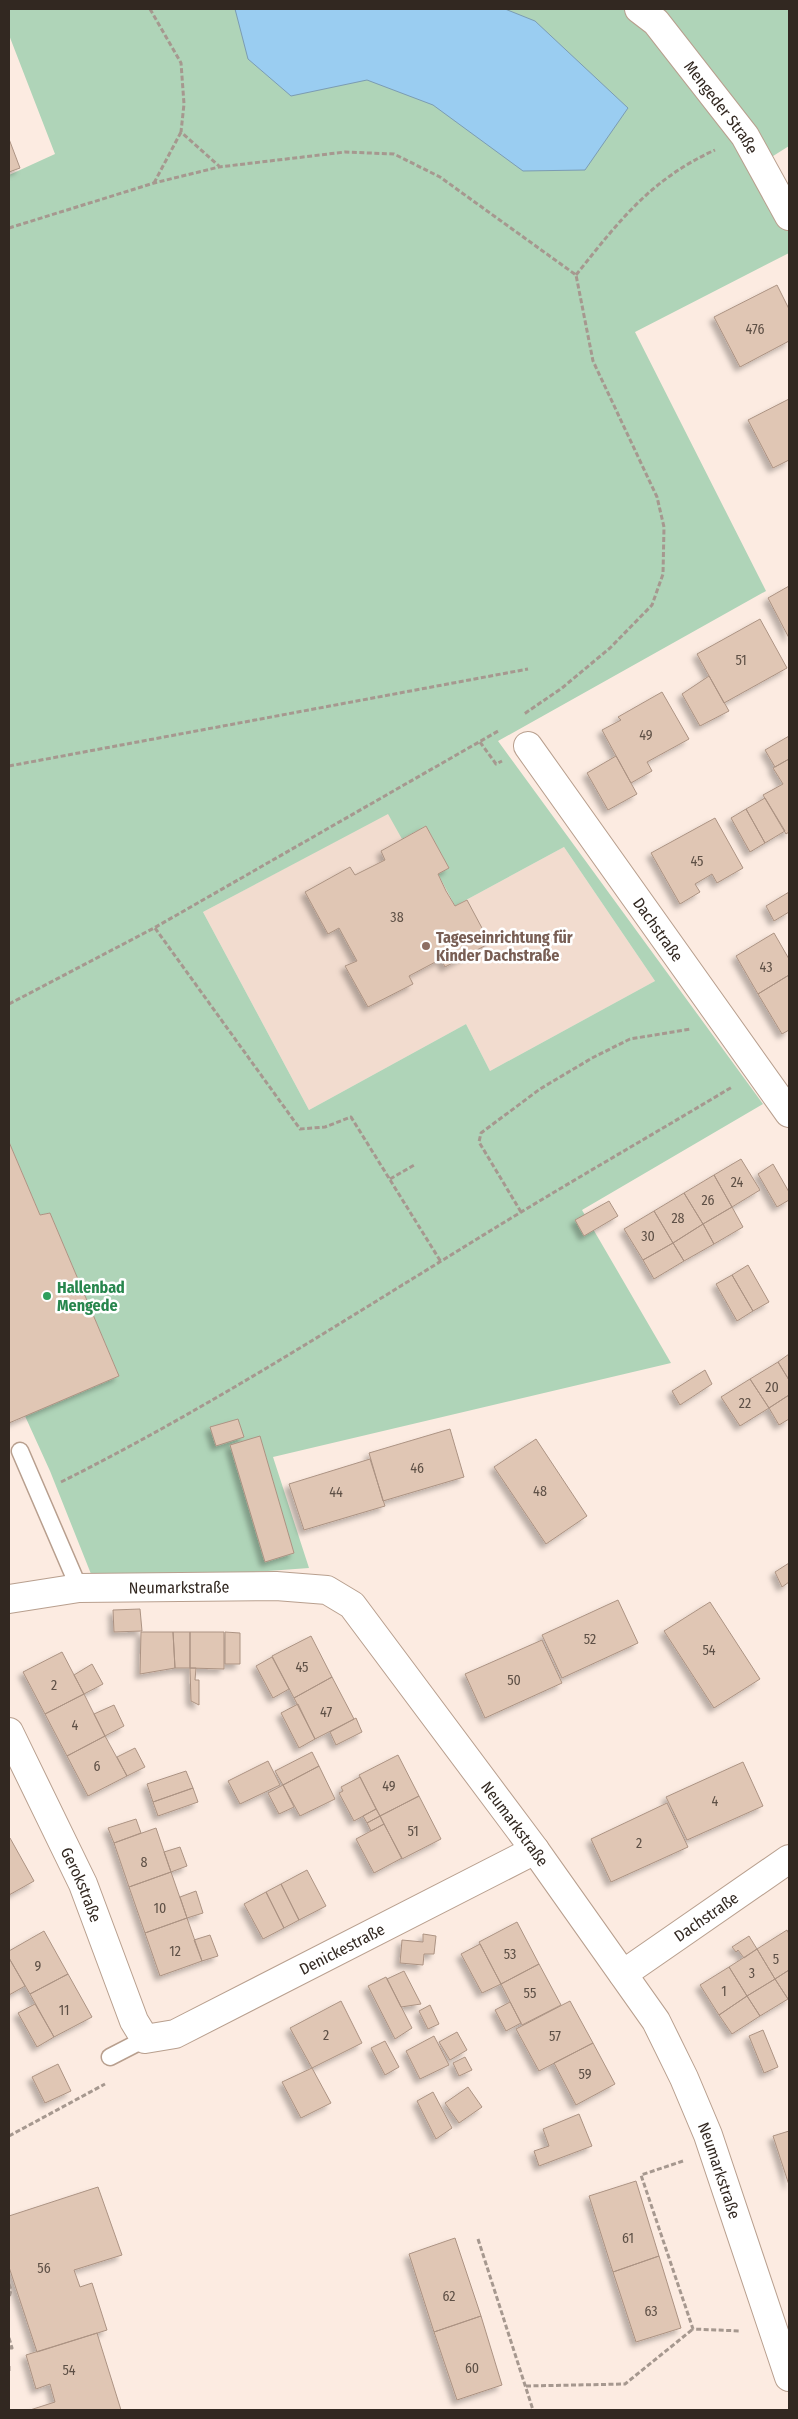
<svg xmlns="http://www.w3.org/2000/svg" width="798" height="2419" font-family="'Fira Sans Condensed',sans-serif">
  <defs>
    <filter id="shadow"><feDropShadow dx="-4.5" dy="4.5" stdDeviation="2.5" flood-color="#0004"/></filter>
  </defs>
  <rect width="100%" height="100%" fill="#fcebe1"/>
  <path fill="#f2dccf" d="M 388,813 L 426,826 L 449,868 L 438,874 L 455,906 L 564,847 L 655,981 L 490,1071 L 466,1024 L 309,1110 L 203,912 Z"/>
  <path fill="#afd4b8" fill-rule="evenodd" d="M 9,9 L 789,9 L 789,146 L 762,163 L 789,216 L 789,253 L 635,332 L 766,591 L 498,741 L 763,1104 L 582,1210 L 671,1363 L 273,1457 L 309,1568 L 95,1584 L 50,1471 L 25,1416 L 119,1376 L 50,1213 L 40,1215 L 9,1142 L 9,175 L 55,154 L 9,35 ZM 388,814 L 402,839 L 426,826 L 449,868 L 438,874 L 455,906 L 564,847 L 655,981 L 490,1071 L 466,1024 L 309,1110 L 203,912 Z"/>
  <path fill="#9acdf1" stroke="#7b9cb3" d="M 235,9 L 505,9 L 535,21 L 628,108 L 585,170 L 523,171 L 433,105 L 367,80 L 291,96 L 248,59 Z"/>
  <path fill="#e0c6b4" stroke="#ac9383" filter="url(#shadow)" d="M 9,139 L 20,168 L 9,172 Z
    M 777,285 L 789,309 L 789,341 L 740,367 L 714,317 Z
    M 789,399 L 789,460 L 773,468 L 748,420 Z
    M 789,586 L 789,638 L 768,598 Z
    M 760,619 L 787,668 L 724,703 L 697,654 Z
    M 709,676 L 729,711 L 700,726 L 682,694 Z
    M 662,692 L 689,739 L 647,762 L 652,771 L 631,783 L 602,730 L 621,720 L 618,717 Z
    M 789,736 L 789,759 L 775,767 L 765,750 Z
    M 616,756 L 637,794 L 608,810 L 587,773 Z
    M 789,759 L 789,832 L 786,834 L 763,795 L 783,784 L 773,768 Z
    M 765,798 L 785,831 L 765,843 L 746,809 Z
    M 746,809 L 765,843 L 750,852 L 731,818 Z
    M 715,818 L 743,868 L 717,883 L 712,874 L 695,884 L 700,892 L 680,904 L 651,853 Z
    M 426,826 L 449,868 L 438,874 L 446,891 L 455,906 L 467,900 L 490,943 L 445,967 L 441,959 L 409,976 L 413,984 L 368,1007 L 345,966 L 357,961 L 339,928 L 328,934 L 305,892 L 350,867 L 355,875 L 385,860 L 381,851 Z
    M 789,892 L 789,912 L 774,921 L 766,906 Z
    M 774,933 L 789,959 L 789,975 L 758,994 L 736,956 Z
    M 789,975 L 789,1030 L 782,1034 L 758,994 Z
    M 9,1142 L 40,1215 L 50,1213 L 119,1376 L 9,1423 Z
    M 741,1159 L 760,1190 L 732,1207 L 714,1175 Z
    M 773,1164 L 789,1192 L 789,1200 L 777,1207 L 758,1174 Z
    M 714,1175 L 732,1207 L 703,1224 L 684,1193 Z
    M 684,1193 L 703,1224 L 673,1243 L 654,1211 Z
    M 609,1201 L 618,1216 L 584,1236 L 575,1220 Z
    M 732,1207 L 743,1227 L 714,1244 L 703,1224 Z
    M 654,1211 L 673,1243 L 643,1260 L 624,1229 Z
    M 703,1224 L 714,1244 L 684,1261 L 673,1243 Z
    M 673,1243 L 684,1261 L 654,1279 L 643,1260 Z
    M 748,1265 L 769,1302 L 753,1311 L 732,1275 Z
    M 732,1275 L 753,1311 L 737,1321 L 716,1284 Z
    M 789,1354 L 789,1380 L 778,1362 Z
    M 778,1362 L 789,1380 L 789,1395 L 769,1408 L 750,1379 Z
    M 705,1370 L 712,1384 L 680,1405 L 672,1391 Z
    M 750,1379 L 769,1408 L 740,1426 L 721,1397 Z
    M 789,1395 L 789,1419 L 779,1425 L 769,1408 Z
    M 238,1419 L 244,1437 L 216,1446 L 210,1427 Z
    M 450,1429 L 464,1477 L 383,1501 L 369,1453 Z
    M 260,1436 L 294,1553 L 265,1562 L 230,1445 Z
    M 536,1439 L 587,1516 L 546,1544 L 494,1467 Z
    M 370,1459 L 385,1506 L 304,1530 L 289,1484 Z
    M 789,1563 L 789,1582 L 782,1587 L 775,1572 Z
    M 618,1600 L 638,1643 L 562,1678 L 542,1635 Z
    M 710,1602 L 760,1679 L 714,1708 L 664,1631 Z
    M 140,1609 L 142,1631 L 114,1632 L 113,1610 Z
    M 141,1632 L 173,1632 L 175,1668 L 140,1674 Z
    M 173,1632 L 190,1632 L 190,1668 L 175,1668 Z
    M 190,1632 L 224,1632 L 224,1669 L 190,1668 Z
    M 225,1632 L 240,1633 L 240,1664 L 225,1664 Z
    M 311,1636 L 332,1677 L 294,1698 L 272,1656 Z
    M 542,1640 L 562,1683 L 485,1718 L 465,1674 Z
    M 62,1652 L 84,1694 L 45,1714 L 23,1672 Z
    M 272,1657 L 289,1689 L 273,1698 L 256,1666 Z
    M 92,1664 L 103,1684 L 84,1694 L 74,1675 Z
    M 190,1668 L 196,1668 L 195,1680 L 199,1680 L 199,1705 L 191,1701 Z
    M 332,1677 L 354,1719 L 315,1739 L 294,1698 Z
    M 84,1694 L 105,1736 L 67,1756 L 45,1714 Z
    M 298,1704 L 315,1739 L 299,1748 L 281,1713 Z
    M 114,1705 L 124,1726 L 105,1736 L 94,1714 Z
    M 356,1718 L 362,1732 L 336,1745 L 330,1732 Z
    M 105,1736 L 127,1776 L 88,1796 L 67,1756 Z
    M 135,1748 L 145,1767 L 127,1776 L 117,1757 Z
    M 312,1752 L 319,1766 L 283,1785 L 275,1771 Z
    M 398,1755 L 419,1796 L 380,1816 L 359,1775 Z
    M 268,1761 L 280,1785 L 240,1804 L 228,1781 Z
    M 743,1762 L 763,1806 L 687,1840 L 666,1797 Z
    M 319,1766 L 335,1799 L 300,1816 L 283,1785 Z
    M 186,1771 L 193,1788 L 153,1802 L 147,1784 Z
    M 360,1777 L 376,1809 L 354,1821 L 339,1793 L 343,1791 L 341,1787 Z
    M 283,1785 L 294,1807 L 279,1814 L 268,1793 Z
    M 193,1788 L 198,1802 L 158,1816 L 153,1802 Z
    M 419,1796 L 441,1839 L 402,1859 L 380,1816 Z
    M 667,1803 L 688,1847 L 611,1882 L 591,1839 Z
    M 376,1809 L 380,1816 L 367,1823 L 363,1816 Z
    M 380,1816 L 384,1824 L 371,1831 L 367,1823 Z
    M 136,1819 L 141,1833 L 114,1843 L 108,1828 Z
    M 384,1824 L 402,1858 L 374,1873 L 356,1839 Z
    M 156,1828 L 171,1872 L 129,1887 L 114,1843 Z
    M 10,1838 L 34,1881 L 9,1895 L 9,1839 Z
    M 180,1847 L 187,1866 L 171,1872 L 164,1852 Z
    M 307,1870 L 326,1906 L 299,1920 L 281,1884 Z
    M 171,1872 L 187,1918 L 145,1933 L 129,1887 Z
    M 281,1884 L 299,1920 L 284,1928 L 266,1892 Z
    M 196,1891 L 203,1913 L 187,1918 L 180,1897 Z
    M 266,1892 L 284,1928 L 263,1939 L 244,1904 Z
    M 187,1918 L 202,1961 L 160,1976 L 145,1933 Z
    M 517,1922 L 539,1964 L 501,1984 L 479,1942 Z
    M 787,1930 L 789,1934 L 789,1970 L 775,1979 L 757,1949 Z
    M 44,1931 L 68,1974 L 30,1994 L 9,1958 L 9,1951 Z
    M 423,1934 L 436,1936 L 434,1954 L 424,1954 L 423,1965 L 400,1963 L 402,1940 L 423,1942 Z
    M 210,1935 L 218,1956 L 202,1961 L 194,1940 Z
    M 749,1936 L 757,1949 L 744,1958 L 738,1950 L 736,1952 L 732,1947 Z
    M 480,1944 L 501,1984 L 482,1993 L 461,1954 Z
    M 757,1949 L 775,1979 L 747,1996 L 729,1967 Z
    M 9,1958 L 25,1986 L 9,1995 Z
    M 539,1964 L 561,2005 L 522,2025 L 501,1984 Z
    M 729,1967 L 747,1996 L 719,2015 L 700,1985 Z
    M 789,1970 L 789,1998 L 788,1999 L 775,1979 Z
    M 404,1971 L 421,2004 L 401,2007 L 387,1979 Z
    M 68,1974 L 92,2017 L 54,2037 L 30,1994 Z
    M 386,1977 L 412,2028 L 395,2039 L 368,1986 Z
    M 775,1979 L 788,1999 L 760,2016 L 747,1996 Z
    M 747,1996 L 760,2016 L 732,2034 L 719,2015 Z
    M 341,2001 L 362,2043 L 312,2068 L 290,2028 Z
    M 570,2001 L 593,2043 L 539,2071 L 516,2029 Z
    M 510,2002 L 521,2023 L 506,2031 L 495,2010 Z
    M 35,2004 L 54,2037 L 37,2047 L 18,2013 Z
    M 430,2005 L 439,2024 L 428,2029 L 419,2011 Z
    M 763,2030 L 778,2067 L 764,2073 L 749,2036 Z
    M 457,2032 L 467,2050 L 450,2060 L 439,2042 Z
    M 434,2036 L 449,2065 L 420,2079 L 406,2051 Z
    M 385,2041 L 399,2067 L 385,2075 L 371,2048 Z
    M 593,2043 L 615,2084 L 576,2105 L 554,2063 Z
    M 465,2057 L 472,2070 L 459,2076 L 453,2063 Z
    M 58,2064 L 71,2091 L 45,2103 L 32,2077 Z
    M 312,2068 L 331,2103 L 301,2118 L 282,2082 Z
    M 468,2087 L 482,2107 L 459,2123 L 445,2103 Z
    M 433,2092 L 452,2128 L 436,2139 L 417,2101 Z
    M 579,2114 L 592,2146 L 539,2166 L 534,2151 L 549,2146 L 543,2129 Z
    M 789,2131 L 789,2185 L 773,2136 Z
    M 636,2181 L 659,2256 L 613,2272 L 589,2196 Z
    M 98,2187 L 122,2255 L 74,2270 L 80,2287 L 92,2283 L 107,2330 L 37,2352 L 9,2267 L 9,2216 Z
    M 455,2238 L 481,2316 L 434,2332 L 409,2254 Z
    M 659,2256 L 681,2328 L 636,2342 L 613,2272 Z
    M 481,2316 L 502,2385 L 457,2400 L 434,2332 Z
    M 97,2333 L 121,2410 L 30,2410 L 55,2402 L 50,2384 L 36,2389 L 26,2355 Z"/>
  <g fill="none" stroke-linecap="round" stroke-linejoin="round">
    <defs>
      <path id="lane" d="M 20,1451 L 79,1588
        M 110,2057 L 145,2039"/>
      <g id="street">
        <path id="s1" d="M 639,9 L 656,22 L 745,136 L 789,216"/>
        <path id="s2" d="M 528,746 L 789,1113"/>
        <path id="s3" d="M 9,1599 L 79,1588 L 276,1586 L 327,1590 L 352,1605 L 535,1850 L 656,2021 L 684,2078 L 708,2135 L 789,2377"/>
        <path id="s4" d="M 9,1732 L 83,1884 L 134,2021 L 145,2039 L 175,2034 L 535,1850"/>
        <path id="s5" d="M 623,1974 L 789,1859"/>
      </g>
    </defs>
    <use href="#lane" stroke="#b89f8e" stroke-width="19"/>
    <use href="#street" stroke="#b89f8e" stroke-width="30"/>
    <path stroke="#a6988f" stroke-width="3" stroke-dasharray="5 2.5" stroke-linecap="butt" d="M 150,9 L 181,63 L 184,104 L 181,132 L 219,166
      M 154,183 L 181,132
      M 9,228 L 154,183 L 219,167 L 345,152 L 394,154 L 440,177 L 576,275 L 593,361 L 657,497 L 664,527 L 663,574 L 652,605 L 610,648 L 562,688 L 524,714
      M 576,275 C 619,221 651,179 715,150
      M 480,742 L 496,764 L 502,761
      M 9,766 L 528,669
      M 155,928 L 300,1129 L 325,1127 L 351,1117 L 441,1262
      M 9,1004 L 154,928 L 500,730
      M 390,1179 L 416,1164
      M 521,1212 L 479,1142 L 481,1133 L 540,1089 L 592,1058 L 630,1039 L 691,1029
      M 61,1482 C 205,1410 340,1323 477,1239 C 561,1187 647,1138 732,1087
      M 9,2136 L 105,2084
      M 683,2161 L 641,2175 L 693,2329 L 741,2331
      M 478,2239 L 533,2410
      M 9,2284 L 11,2290 L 9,2298
      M 9,2338 L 12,2348 L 9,2348
      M 9,2366 L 9,2372
      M 526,2386 L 625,2384 L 693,2329"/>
    <use href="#lane" stroke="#fff" stroke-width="16"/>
    <use href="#street" stroke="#fff" stroke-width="28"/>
  </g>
  <circle fill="#8d6e63" stroke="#fff" stroke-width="2" cx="426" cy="946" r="5"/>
  <circle fill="#2e9e5b" stroke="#fff" stroke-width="2" cx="47" cy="1296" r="5"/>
  <g text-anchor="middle" stroke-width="5" stroke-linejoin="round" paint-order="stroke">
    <g font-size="14" fill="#5e5046">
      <text x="755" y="334">476</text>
      <text x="741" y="665">51</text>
      <text x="646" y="740">49</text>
      <text x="697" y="866">45</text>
      <text x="397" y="922">38</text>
      <text x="766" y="972">43</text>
      <text x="737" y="1187">24</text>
      <text x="708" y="1205">26</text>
      <text x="678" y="1223">28</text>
      <text x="648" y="1241">30</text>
      <text x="772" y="1392">20</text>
      <text x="745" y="1408">22</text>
      <text x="417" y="1473">46</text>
      <text x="540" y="1496">48</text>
      <text x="336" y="1497">44</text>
      <text x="590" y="1644">52</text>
      <text x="709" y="1655">54</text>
      <text x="302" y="1672">45</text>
      <text x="514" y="1685">50</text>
      <text x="54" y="1690">2</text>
      <text x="326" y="1717">47</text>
      <text x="75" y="1730">4</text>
      <text x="97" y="1771">6</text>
      <text x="389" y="1791">49</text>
      <text x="715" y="1806">4</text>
      <text x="413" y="1836">51</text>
      <text x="639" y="1848">2</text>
      <text x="144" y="1867">8</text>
      <text x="160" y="1913">10</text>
      <text x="175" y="1956">12</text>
      <text x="510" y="1959">53</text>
      <text x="776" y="1964">5</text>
      <text x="38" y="1971">9</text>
      <text x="752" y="1978">3</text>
      <text x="724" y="1996">1</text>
      <text x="530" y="1998">55</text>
      <text x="64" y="2015">11</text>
      <text x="326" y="2040">2</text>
      <text x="555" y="2041">57</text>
      <text x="585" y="2079">59</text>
      <text x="628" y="2243">61</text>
      <text x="44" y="2273">56</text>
      <text x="449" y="2301">62</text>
      <text x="651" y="2316">63</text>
      <text x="472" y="2373">60</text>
      <text x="69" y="2375">54</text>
    </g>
    <g font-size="16" fill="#322821" stroke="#fff">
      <text dy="6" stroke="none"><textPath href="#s1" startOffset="129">Mengeder Straße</textPath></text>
      <text dy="6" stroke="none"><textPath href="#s2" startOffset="225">Dachstraße</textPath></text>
      <text dy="6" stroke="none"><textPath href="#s3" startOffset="171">Neumarkstraße</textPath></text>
      <text dy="6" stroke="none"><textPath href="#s3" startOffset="621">Neumarkstraße</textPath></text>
      <text dy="6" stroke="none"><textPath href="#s4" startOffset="169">Gerokstraße</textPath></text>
      <text dy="6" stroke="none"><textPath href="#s5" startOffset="101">Dachstraße</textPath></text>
      <text dy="6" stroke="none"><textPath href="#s4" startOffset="554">Denickestraße</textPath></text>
      <text dy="6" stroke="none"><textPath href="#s3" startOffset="1026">Neumarkstraße</textPath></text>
    </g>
    <g font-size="16" font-weight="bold" fill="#785e54" stroke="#fff" text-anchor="start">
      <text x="436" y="943">Tageseinrichtung für<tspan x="436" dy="18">Kinder Dachstraße</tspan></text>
    </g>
    <g font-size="16" font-weight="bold" fill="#27864d" stroke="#fff" text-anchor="start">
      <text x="57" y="1293">Hallenbad<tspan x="57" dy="18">Mengede</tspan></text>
    </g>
  </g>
  <rect width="798" height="2419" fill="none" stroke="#322821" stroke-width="20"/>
</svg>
